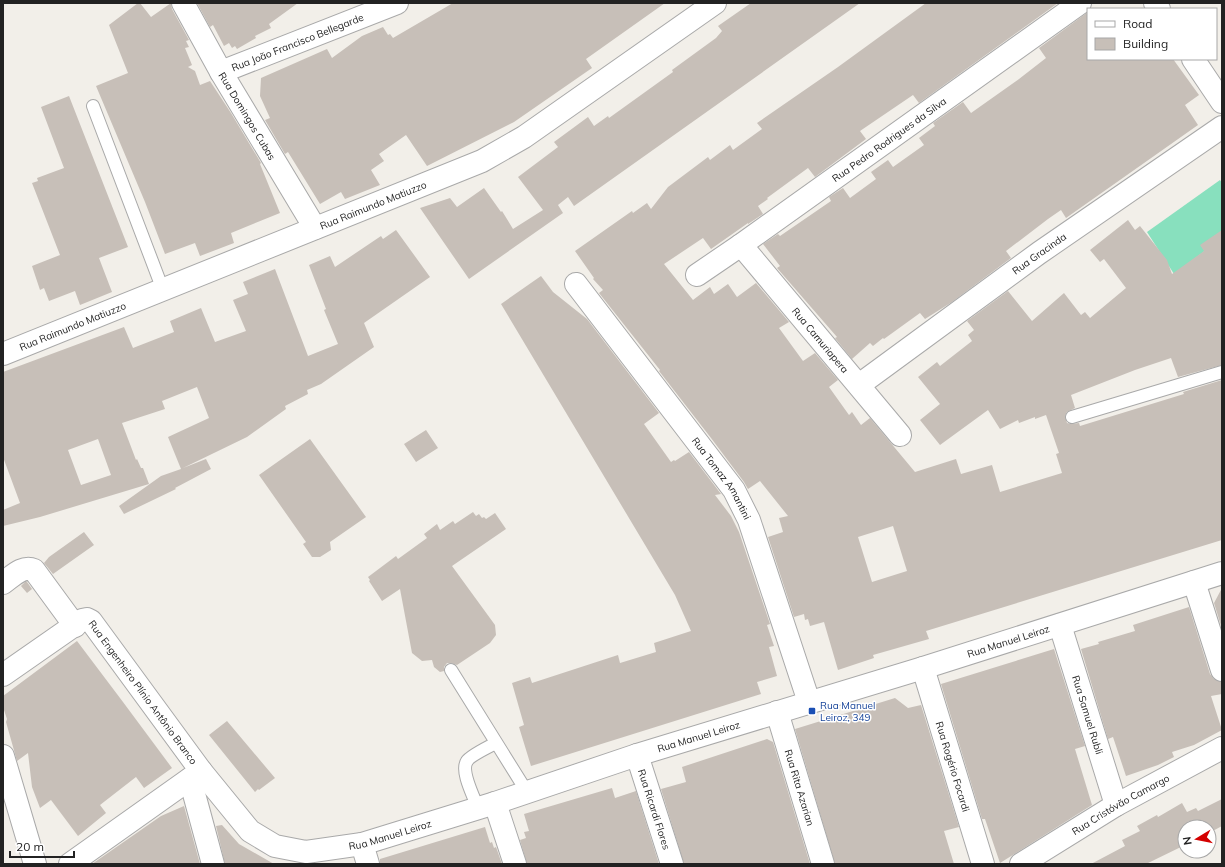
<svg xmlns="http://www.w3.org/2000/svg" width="1225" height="867" font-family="Mulish,sans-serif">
  <rect width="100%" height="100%" fill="#f2efe9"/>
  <path fill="#88e0be" d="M 1220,180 L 1222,183 L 1222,238 L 1174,274 L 1147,232 Z"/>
  <path fill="#c7bfb8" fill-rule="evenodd" d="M 138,3 L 140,3 L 151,17 L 171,3 L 172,9 L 189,40 L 186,41 L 189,47 L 185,48 L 192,65 L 188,67 L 195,71 L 200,85 L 210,81 L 231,113 L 261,163 L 260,164 L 280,213 L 231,233 L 234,243 L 200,256 L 195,243 L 165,254 L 145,202 L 96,86 L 128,73 L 109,25 Z
    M 197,3 L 298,3 L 269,24 L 271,28 L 255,36 L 256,38 L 237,49 L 235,46 L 232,48 L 229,43 L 224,46 L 213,25 L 210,27 Z
    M 453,3 L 665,3 L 586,59 L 592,68 L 514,122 L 427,166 L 406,135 L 379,154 L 384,161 L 371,170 L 380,185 L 345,199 L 341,192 L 320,204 L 288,152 L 285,154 L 265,120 L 270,118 L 260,96 L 261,78 L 327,49 L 332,58 L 362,36 L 383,27 L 388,35 L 390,34 L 393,38 Z
    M 751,3 L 860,3 L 574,206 L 568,197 L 558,205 L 563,213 L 469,279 L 420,208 L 450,198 L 457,207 L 484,188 L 501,212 L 502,211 L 513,229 L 543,210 L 518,177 L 558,147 L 554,142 L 588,117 L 594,126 L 608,116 L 609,118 L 673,72 L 672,70 L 716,38 L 722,31 L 718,26 Z
    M 926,3 L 1058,3 L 919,103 L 913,95 L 860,131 L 866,139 L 815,177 L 808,168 L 767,198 L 768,199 L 758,206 L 763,214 L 748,224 L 748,223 L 711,249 L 703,238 L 664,264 L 693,300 L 710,287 L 714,294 L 728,284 L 737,297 L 756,283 L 789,322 L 779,328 L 803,361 L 815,353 L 838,380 L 829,387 L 849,415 L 852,412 L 861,425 L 870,418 L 915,472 L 956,459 L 961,474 L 992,465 L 1000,492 L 1062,473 L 1056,454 L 1059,453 L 1046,415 L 1035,419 L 1035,417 L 1019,423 L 1018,420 L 1000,429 L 988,410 L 940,445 L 920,420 L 940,404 L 918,377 L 937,362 L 940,366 L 972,341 L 968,335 L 974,330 L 967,321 L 1008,291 L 1032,321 L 1064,293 L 1081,315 L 1085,312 L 1090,318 L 1126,288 L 1104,259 L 1100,262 L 1090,250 L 1128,220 L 1135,230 L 1140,226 L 1167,260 L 1172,274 L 1204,251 L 1200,245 L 1222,230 L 1222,365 L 1178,377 L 1171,358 L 1135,370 L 1071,395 L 1075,408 L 1067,412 L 1065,416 L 1067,423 L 1071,424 L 1079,423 L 1080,426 L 1184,394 L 1183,392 L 1222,380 L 1222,540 L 926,631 L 929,639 L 873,655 L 874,658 L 838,670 L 824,622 L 810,626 L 808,619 L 805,620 L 804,614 L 794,617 L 768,537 L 783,532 L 779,518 L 788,516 L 760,481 L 748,489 L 744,482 L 711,438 L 659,371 L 660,370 L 599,293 L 603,290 L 593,279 L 594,278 L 575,251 L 632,211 L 633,213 L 647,203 L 651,209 L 668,187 L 708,157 L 710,160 L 730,145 L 733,150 L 762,129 L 757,123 L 838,67 ZM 893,526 L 907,571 L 872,582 L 858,537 Z
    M 1088,12 L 1088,59 L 1173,59 L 1199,95 L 1185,105 L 1198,125 L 1066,218 L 1061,210 L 1048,219 L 1006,251 L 1011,258 L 952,302 L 925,319 L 920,313 L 884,339 L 883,338 L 873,346 L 870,343 L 852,359 L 835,338 L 837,337 L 777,268 L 780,266 L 763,244 L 778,234 L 780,236 L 831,201 L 829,197 L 843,188 L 850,198 L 876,179 L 871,172 L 888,160 L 893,167 L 924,145 L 919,138 L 935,126 L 933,123 L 963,102 L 971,113 L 1019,79 L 1046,58 L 1039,48 Z
    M 69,96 L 128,247 L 99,258 L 112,292 L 80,305 L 75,291 L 49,301 L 44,288 L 40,290 L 32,266 L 60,255 L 32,183 L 38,181 L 37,178 L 64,168 L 41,107 Z
    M 396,230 L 430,277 L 364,323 L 374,347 L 321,384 L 307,390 L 308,394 L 285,406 L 286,409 L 247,437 L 183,468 L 206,459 L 211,469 L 175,488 L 176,489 L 124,514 L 119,506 L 161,476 L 181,469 L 168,437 L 209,418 L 197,387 L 162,401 L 165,409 L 122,423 L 136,460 L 137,459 L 141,468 L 143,468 L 149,484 L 40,517 L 3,526 L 3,510 L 20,503 L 3,457 L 3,372 L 124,327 L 133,348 L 174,332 L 170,321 L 201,308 L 215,342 L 246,331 L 233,300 L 248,294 L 243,282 L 275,269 L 308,356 L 338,344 L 324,310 L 326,309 L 309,265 L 330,256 L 335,267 L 381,236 L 383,239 ZM 98,439 L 111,475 L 81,485 L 68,450 Z
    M 541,276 L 553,292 L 587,319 L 659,413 L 644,424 L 671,462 L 674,460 L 675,461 L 689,452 L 721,494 L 715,495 L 731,516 L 739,532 L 770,624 L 767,625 L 774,646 L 769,647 L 777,676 L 757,682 L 761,694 L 531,766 L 519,727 L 524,725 L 512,683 L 530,677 L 532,683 L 618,655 L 620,663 L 656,652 L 654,643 L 691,631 L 675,595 L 501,304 Z
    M 426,430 L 438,448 L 416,462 L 404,444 Z
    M 310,439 L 366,517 L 330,542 L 331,550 L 320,557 L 312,557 L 303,544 L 306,542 L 259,475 Z
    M 473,512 L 476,516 L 479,514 L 482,518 L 484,517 L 486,519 L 495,513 L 506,529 L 452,566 L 495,625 L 496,635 L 490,643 L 457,665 L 451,663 L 447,663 L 444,667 L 444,671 L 440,672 L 434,667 L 432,660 L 422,661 L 412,653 L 400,589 L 382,601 L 369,581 L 370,580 L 368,577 L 396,556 L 398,559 L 427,538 L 424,534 L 437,524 L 440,530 L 453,521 L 455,524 Z
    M 84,532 L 94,545 L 53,574 L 44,563 L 49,557 Z
    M 25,582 L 27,582 L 32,589 L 27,593 L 21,586 Z
    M 1222,588 L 1222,629 L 1214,603 Z
    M 1189,607 L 1210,674 L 1214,679 L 1222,682 L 1222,694 L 1211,696 L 1222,730 L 1194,745 L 1172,752 L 1174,757 L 1158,765 L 1126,776 L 1113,737 L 1108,739 L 1081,649 L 1099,644 L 1098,642 L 1135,631 L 1133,625 Z
    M 77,641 L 123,702 L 172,768 L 144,788 L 136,777 L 100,805 L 106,813 L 78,836 L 51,800 L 40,808 L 32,787 L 28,753 L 17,761 L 6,722 L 7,719 L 3,707 L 3,696 Z
    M 1054,649 L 1085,746 L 1075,749 L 1092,805 L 1000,863 L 985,819 L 982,819 L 941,684 Z
    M 895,698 L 908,708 L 921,705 L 959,827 L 944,831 L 954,864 L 835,864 L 795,729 Z
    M 227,721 L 275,778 L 259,790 L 258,789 L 255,792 L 209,735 Z
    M 767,739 L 773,742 L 810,864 L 684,864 L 661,789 L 686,782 L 682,767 Z
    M 612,788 L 615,798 L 636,791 L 659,864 L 527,864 L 520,840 L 526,838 L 524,832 L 529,831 L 524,814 Z
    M 1222,799 L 1222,826 L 1209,833 L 1209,827 L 1185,827 L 1185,845 L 1146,864 L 1091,864 L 1125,846 L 1122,840 L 1140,831 L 1137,826 L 1157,815 L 1158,817 L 1182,803 L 1187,812 L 1196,808 L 1198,811 Z
    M 184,806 L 200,864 L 92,864 L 161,816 Z
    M 222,825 L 239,844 L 274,864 L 225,864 L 216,826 Z
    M 485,827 L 490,843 L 492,842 L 494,848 L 496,847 L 502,864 L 380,864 L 380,859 Z"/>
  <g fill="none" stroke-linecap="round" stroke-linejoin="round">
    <defs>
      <path id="service" d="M 93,106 L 163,290
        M 1072,417 L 1222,372
        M 451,670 L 527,792
        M 478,808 C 474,797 460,771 467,761 C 470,756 490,746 496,743"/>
      <g id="minor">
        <path id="s1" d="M 183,3 L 221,72 L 315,228"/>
        <path d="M 1155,3 L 1159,9"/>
        <path d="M 1193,59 L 1222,102"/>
        <path id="s2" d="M 221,72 L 397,3"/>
        <path id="s3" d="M 741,245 L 900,435"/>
        <path id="s4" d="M 697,275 L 741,245 L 1080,3"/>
        <path id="s5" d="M 576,284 L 734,490 L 749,520 L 809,702"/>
        <path id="s6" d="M 3,354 L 482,161 L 524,137 L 715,3"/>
        <path id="s7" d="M 859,385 L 1039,253 L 1222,127"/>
        <path d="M 1194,582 L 1222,670"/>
        <path d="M 3,583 C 12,577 22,565 34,570 L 75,626"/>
        <path id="s8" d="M 1060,625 L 1116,805"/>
        <path id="s9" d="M 923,668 L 983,864"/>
        <path id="s10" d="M 3,675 L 82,620 L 87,619 L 91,621 L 201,771 L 250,831 L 275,846 L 306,852 L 362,844 L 495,803 L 637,755 L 923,668 L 1222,573"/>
        <path id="s11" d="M 777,712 L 823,864"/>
        <path id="s12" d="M 637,755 L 672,864"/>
        <path d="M 3,756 L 35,864"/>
        <path d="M 190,779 L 213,864"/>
        <path d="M 495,803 L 515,864"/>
        <path d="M 362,844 L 368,864"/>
        <path d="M 70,864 L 201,771"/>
        <path id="s13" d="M 1021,864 L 1116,805 L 1222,748"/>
      </g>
    </defs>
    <use href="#service" stroke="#a9a9a9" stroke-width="14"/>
    <use href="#minor" stroke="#a9a9a9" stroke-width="24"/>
    <use href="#service" stroke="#fff" stroke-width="12"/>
    <use href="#minor" stroke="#fff" stroke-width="22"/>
  </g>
  <rect fill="#1a4fb4" stroke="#fff" stroke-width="1.5" x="808" y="707" width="8" height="8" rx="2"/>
  <g text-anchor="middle" stroke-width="3" stroke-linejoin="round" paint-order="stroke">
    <g font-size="10" fill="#222" stroke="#fff">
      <text dy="4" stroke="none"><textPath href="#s2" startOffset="82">Rua João Francisco Bellegarde</textPath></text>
      <text dy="4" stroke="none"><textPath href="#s1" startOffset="130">Rua Domingos Cubas</textPath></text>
      <text dy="4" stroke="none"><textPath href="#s4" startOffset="235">Rua Pedro Rodrigues da Silva</textPath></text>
      <text dy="4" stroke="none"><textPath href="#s6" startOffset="399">Rua Raimundo Matiuzzo</textPath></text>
      <text dy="4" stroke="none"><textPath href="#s7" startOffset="223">Rua Gracinda</textPath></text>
      <text dy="4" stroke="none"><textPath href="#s6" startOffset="75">Rua Raimundo Matiuzzo</textPath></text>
      <text dy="4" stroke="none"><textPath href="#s3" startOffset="124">Rua Camuriapera</textPath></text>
      <text dy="4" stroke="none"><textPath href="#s5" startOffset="243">Rua Tomaz Amantini</textPath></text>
      <text dy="4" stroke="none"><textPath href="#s10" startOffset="1164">Rua Manuel Leiroz</textPath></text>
      <text dy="4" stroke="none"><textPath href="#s10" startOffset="194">Rua Engenheiro Plínio Antônio Branco</textPath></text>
      <text dy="4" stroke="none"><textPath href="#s8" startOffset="94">Rua Samuel Rubli</textPath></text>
      <text dy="4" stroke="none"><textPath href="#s10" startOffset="840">Rua Manuel Leiroz</textPath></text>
      <text dy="4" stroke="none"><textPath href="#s9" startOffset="103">Rua Rogério Focardi</textPath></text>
      <text dy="4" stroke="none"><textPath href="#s11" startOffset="79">Rua Rita Azarian</textPath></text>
      <text dy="4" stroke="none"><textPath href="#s13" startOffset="116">Rua Cristóvão Camargo</textPath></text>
      <text dy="4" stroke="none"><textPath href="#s12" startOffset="57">Rua Ricardi Flores</textPath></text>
      <text dy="4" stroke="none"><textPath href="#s10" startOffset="516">Rua Manuel Leiroz</textPath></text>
    </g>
    <g font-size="10" fill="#164399" stroke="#fff" text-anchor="start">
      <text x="820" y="709">Rua Manuel<tspan x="820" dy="12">Leiroz, 349</tspan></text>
    </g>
  </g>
  <rect width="1225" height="867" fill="none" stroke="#222222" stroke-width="8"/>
  <rect x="1087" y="8" width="130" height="52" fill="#ffffff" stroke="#a7a7a7"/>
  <rect x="1095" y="21" width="20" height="6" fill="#ffffff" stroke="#a7a7a7"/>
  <text x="1123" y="28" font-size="12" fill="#222222">Road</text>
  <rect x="1095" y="38" width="20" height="12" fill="#c7bfb8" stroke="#a7a7a7"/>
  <text x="1123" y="48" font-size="12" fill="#222222">Building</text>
  <g transform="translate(1197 839) rotate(260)"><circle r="19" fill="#ffffff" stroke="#a7a7a7"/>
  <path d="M0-3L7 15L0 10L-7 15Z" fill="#d40000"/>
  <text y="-6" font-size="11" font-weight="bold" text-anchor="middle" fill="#222222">N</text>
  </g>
  <path d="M10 851v6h64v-6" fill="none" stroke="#222222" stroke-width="2"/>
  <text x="16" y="851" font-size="12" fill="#222222" stroke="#ffffff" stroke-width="3" paint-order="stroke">20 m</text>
</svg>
